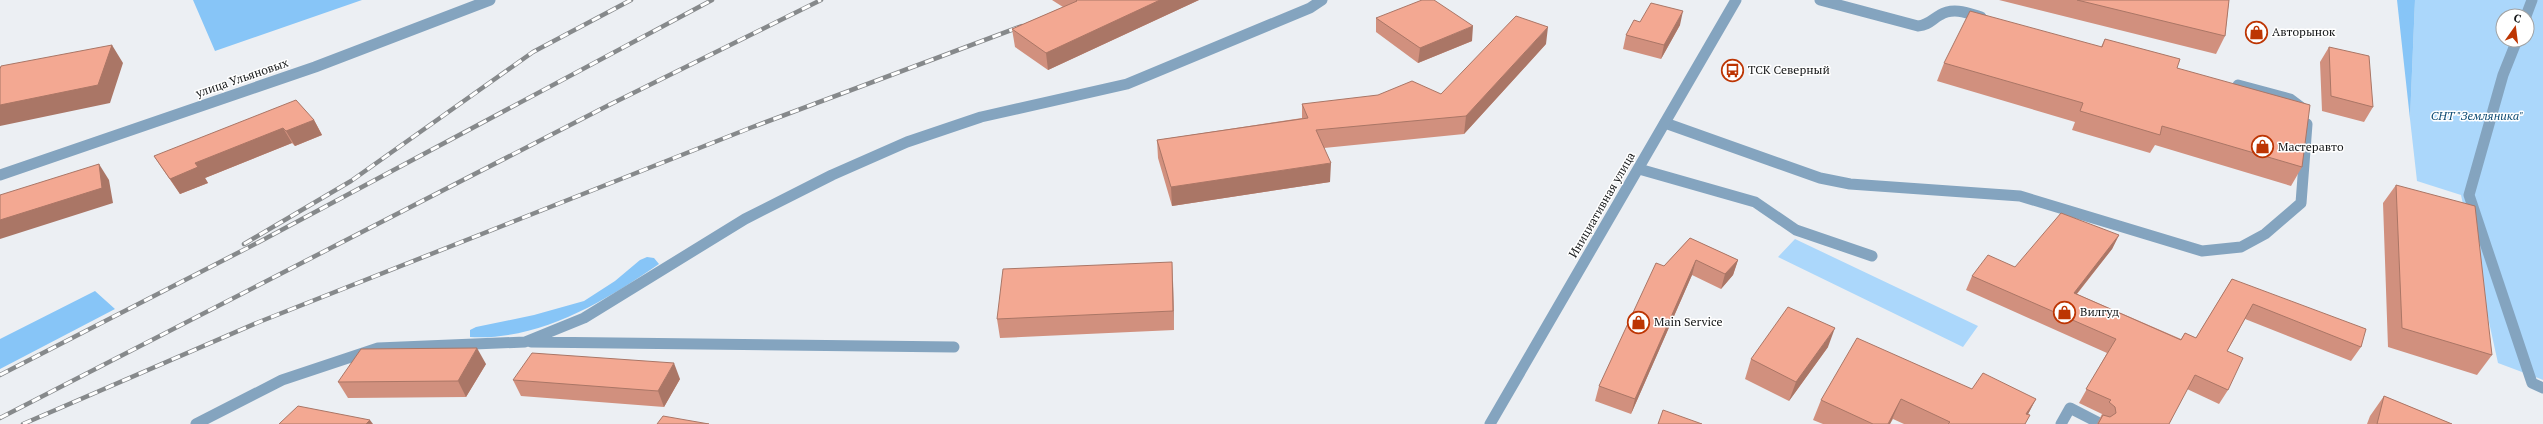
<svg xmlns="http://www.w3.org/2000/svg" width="2543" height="424" font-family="'PT Serif',serif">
  <rect width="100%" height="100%" fill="#eceff3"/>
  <path fill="#abd7fb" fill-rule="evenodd" d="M 2415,0 L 2543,0 L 2543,380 L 2498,363 L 2461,195 L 2417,181 L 2410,119 ZM 2503,16 L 2527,16 L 2527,40 L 2503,40 Z
    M 1795,239 L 1978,326 L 1963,347 L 1778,257 Z"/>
  <path fill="#87c5f7" d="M 193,0 L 362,0 L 215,51 Z
    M 2397,0 L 2415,0 L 2410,119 Z
    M 647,257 L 654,258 L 659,264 C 604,302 539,341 470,337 L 470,330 L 476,327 L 534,315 L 584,301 L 615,281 L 640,260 Z
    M 95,291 L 115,309 L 0,369 L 0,339 Z"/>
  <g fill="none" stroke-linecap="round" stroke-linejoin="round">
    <path stroke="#84a4bf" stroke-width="11" d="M 1820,0 L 1918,26 C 1929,25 1931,20 1940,15 C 1953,7 1968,13 1981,17
      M 2526,16 L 2532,0
      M 2517,40 L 2503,75 L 2469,195 L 2532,383 L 2543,388
      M 2238,85 L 2290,99 L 2302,108
      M 1665,123 L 1820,178 L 1850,184 L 2020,196 L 2202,251 L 2241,247 L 2265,234 L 2301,203 L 2307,124
      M 1639,169 L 1755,202 L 1796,230 L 1872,256
      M 531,342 L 954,347
      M 196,424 L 282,380 L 378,348 L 525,342 L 584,318 L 745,219 L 832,175 L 907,142 L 981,117 L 1127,84 L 1310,8 L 1322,0
      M 2061,424 L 2070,408 L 2101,424"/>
    <path stroke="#84a4bf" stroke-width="11" d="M 1490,424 L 1736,0"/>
    <path stroke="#84a4bf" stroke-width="11" d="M 0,175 L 315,67 L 490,0"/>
    <defs>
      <path id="rail" d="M 244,244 L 351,181 L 533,52 L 631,0
        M 0,375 L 259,242 L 712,0
        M 0,418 L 609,105 L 821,0
        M 23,424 L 259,322 L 750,128 L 1022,26"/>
    </defs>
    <use href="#rail" stroke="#86898b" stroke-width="4.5"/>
    <use href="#rail" stroke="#fff" stroke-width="3" stroke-dasharray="9" stroke-linecap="butt"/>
  </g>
  <path fill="#d1907e" d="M 1052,0 L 1199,0 L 1048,70 L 1015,47 L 1012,29 L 1063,7 Z
    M 1999,0 L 2229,0 L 2225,36 L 2216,54 Z
    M 1376,18 L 1472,41 L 1418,63 L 1376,32 Z
    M 1640,22 L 1680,25 L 1661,59 L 1623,49 L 1626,35 Z
    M 2105,39 L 2177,68 L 2302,167 L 2291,186 L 2155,145 L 2150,153 L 2072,130 L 2075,122 L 1937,81 L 1944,63 L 2101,47 Z
    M 1546,44 L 1464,134 L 1324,148 L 1330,182 L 1172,206 L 1158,158 L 1157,140 L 1302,118 L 1302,104 L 1441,94 Z
    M 2329,47 L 2373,107 L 2364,122 L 2322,111 L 2320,62 Z
    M 314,120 L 322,135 L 295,146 L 292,143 L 205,178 L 208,183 L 180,194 L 164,171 L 154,156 Z
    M 2396,185 L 2492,355 L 2477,375 L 2388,347 L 2383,203 Z
    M 2119,235 L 2112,249 L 2077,294 L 2181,339 L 2185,333 L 2196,338 L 2232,279 L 2361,347 L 2351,361 L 2245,319 L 2227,351 L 2228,390 L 2219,404 L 2187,389 L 2169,424 L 2097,424 L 2102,414 L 2079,403 L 2107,353 L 1966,290 L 1972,276 L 2015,267 Z
    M 1690,238 L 1738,260 L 1733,275 L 1721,289 L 1692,275 L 1631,414 L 1595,401 L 1599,386 L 1664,266 Z
    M 1173,281 L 1174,330 L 1000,338 L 997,319 Z
    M 1828,347 L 1789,401 L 1745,379 L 1751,359 Z
    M 486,364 L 466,397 L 348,398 L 338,382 Z
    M 680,379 L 664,407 L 521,396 L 513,380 Z
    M 1972,389 L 2036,399 L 2028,414 L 2025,424 L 1904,424 L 1893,419 L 1890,424 L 1823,424 L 1813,420 L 1821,400 Z
    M 2384,396 L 2452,424 L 2367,424 L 2370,416 Z"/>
  <path fill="#aa7666" d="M 1160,0 L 1199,0 L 1048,70 L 1046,53 Z
    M 1683,11 L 1680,25 L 1661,59 L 1664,45 Z
    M 1473,26 L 1472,41 L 1418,63 L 1420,48 Z
    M 1548,27 L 1546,44 L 1464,134 L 1466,116 Z
    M 112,45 L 123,63 L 110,103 L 0,126 L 0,105 Z
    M 314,120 L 322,135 L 295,146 L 286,131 Z
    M 283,128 L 292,143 L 205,178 L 208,183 L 180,194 L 170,179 L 195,163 Z
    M 1331,163 L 1330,182 L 1172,206 L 1171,187 Z
    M 99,164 L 109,180 L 113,203 L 0,239 L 0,220 Z
    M 2119,235 L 2112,249 L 2067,306 L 2074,293 Z
    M 1696,260 L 1692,275 L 1631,414 L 1635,399 Z
    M 1738,260 L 1733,275 L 1721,289 L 1725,274 Z
    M 1172,262 L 1173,281 L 1174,330 L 1173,311 Z
    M 1835,328 L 1828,347 L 1789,401 L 1796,382 Z
    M 477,348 L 486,364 L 466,397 L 458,381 Z
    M 674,363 L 680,379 L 664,407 L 658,391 Z
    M 1901,399 L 1890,424 L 1888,424 Z
    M 2036,399 L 2026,418 L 2026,414 Z
    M 370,420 L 373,424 L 366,424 Z"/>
  <path fill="#f3a892" stroke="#aa7666" d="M 1076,0 L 1160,0 L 1046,53 L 1012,29 L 1077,1 Z
    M 1422,0 L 1434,0 L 1473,26 L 1420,48 L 1376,18 Z
    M 2077,0 L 2229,0 L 2225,36 Z
    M 1651,3 L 1683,11 L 1664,45 L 1626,35 L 1634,20 L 1640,22 Z
    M 1970,11 L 2102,47 L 2105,39 L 2180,59 L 2177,68 L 2310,105 L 2302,167 L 2162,126 L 2160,135 L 2080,111 L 2083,103 L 1944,63 Z
    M 1516,16 L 1548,27 L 1466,116 L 1316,130 L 1331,163 L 1171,187 L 1157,140 L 1308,118 L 1302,104 L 1378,95 L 1412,81 L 1441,94 Z
    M 112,45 L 98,85 L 0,105 L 0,69 L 1,66 Z
    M 2329,47 L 2369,56 L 2373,107 L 2331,96 Z
    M 296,100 L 314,120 L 286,131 L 283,128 L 195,163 L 198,167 L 170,179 L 154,156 Z
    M 99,164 L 102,188 L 0,220 L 0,195 Z
    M 2396,185 L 2475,206 L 2492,355 L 2402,328 Z
    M 2061,213 L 2119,235 L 2074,293 L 2181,340 L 2185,333 L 2196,338 L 2232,279 L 2366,329 L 2361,347 L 2253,304 L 2227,351 L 2243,358 L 2228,390 L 2195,375 L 2169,424 L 2098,424 L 2103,415 L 2110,417 L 2116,413 L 2115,407 L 2109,402 L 2111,400 L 2086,389 L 2116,339 L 1972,276 L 1988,255 L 2015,267 Z
    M 1690,238 L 1738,260 L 1725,274 L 1696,260 L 1635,399 L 1599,386 L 1656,263 L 1664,266 Z
    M 1172,262 L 1173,311 L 997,319 L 1003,269 Z
    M 1788,307 L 1835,328 L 1796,382 L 1751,359 Z
    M 1857,338 L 1972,389 L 1983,373 L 2036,399 L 2026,414 L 2030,415 L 2025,424 L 1948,424 L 1950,422 L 1901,399 L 1888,424 L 1873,424 L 1821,400 Z
    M 477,348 L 458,381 L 338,382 L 361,349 Z
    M 532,353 L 674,363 L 658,391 L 513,380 Z
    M 2384,396 L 2452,424 L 2377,424 Z
    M 298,406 L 370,420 L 366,424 L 279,424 Z
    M 1663,410 L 1702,424 L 1658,424 Z
    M 663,416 L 709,424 L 657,424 Z"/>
  <defs>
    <symbol id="shop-ring" viewBox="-11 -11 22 22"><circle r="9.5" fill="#fff" stroke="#bd3503" stroke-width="1.5"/><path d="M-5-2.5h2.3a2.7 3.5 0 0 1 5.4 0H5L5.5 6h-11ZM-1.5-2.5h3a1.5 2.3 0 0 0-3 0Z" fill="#bd3503"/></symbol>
    <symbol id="bus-ring" viewBox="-11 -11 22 22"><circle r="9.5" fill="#fff" stroke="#bd3503" stroke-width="1.5"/><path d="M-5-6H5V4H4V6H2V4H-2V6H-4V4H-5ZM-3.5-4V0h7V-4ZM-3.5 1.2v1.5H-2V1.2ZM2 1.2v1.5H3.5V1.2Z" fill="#bd3503"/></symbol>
  </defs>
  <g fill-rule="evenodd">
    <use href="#shop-ring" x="2244" y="20" width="25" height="25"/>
    <use href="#bus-ring" x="1720" y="58" width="25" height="25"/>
    <use href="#shop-ring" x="2250" y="134" width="25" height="25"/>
    <use href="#shop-ring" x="2052" y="300" width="25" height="25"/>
    <use href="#shop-ring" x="1626" y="310" width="25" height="25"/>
  </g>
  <g text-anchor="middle" stroke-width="3" stroke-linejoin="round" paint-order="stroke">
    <g font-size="12" fill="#151718" stroke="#fff" text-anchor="start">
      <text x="2272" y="36">Авторынок</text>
      <text x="1748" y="74">ТСК Северный</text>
      <text x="2278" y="151">Мастеравто</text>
      <text x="2080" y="316">Вилгуд</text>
      <text x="1654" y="326">Main Service</text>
    </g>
    <g font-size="12" fill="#151718" stroke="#fff">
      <text transform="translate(242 78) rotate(-19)" y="4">улица Ульяновых</text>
      <text transform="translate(1602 205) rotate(-60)" y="4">Инициативная улица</text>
    </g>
    <g font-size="12" font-style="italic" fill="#0e4b73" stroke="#fff">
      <text x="2477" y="120">СНТ "Земляника"</text>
    </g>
  </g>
  <g transform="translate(2515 28) rotate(14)"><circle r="19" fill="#ffffff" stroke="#a1a2a3"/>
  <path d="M0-3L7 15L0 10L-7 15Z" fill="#bd3503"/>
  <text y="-6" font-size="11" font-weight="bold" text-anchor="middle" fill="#151718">С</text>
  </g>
</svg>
